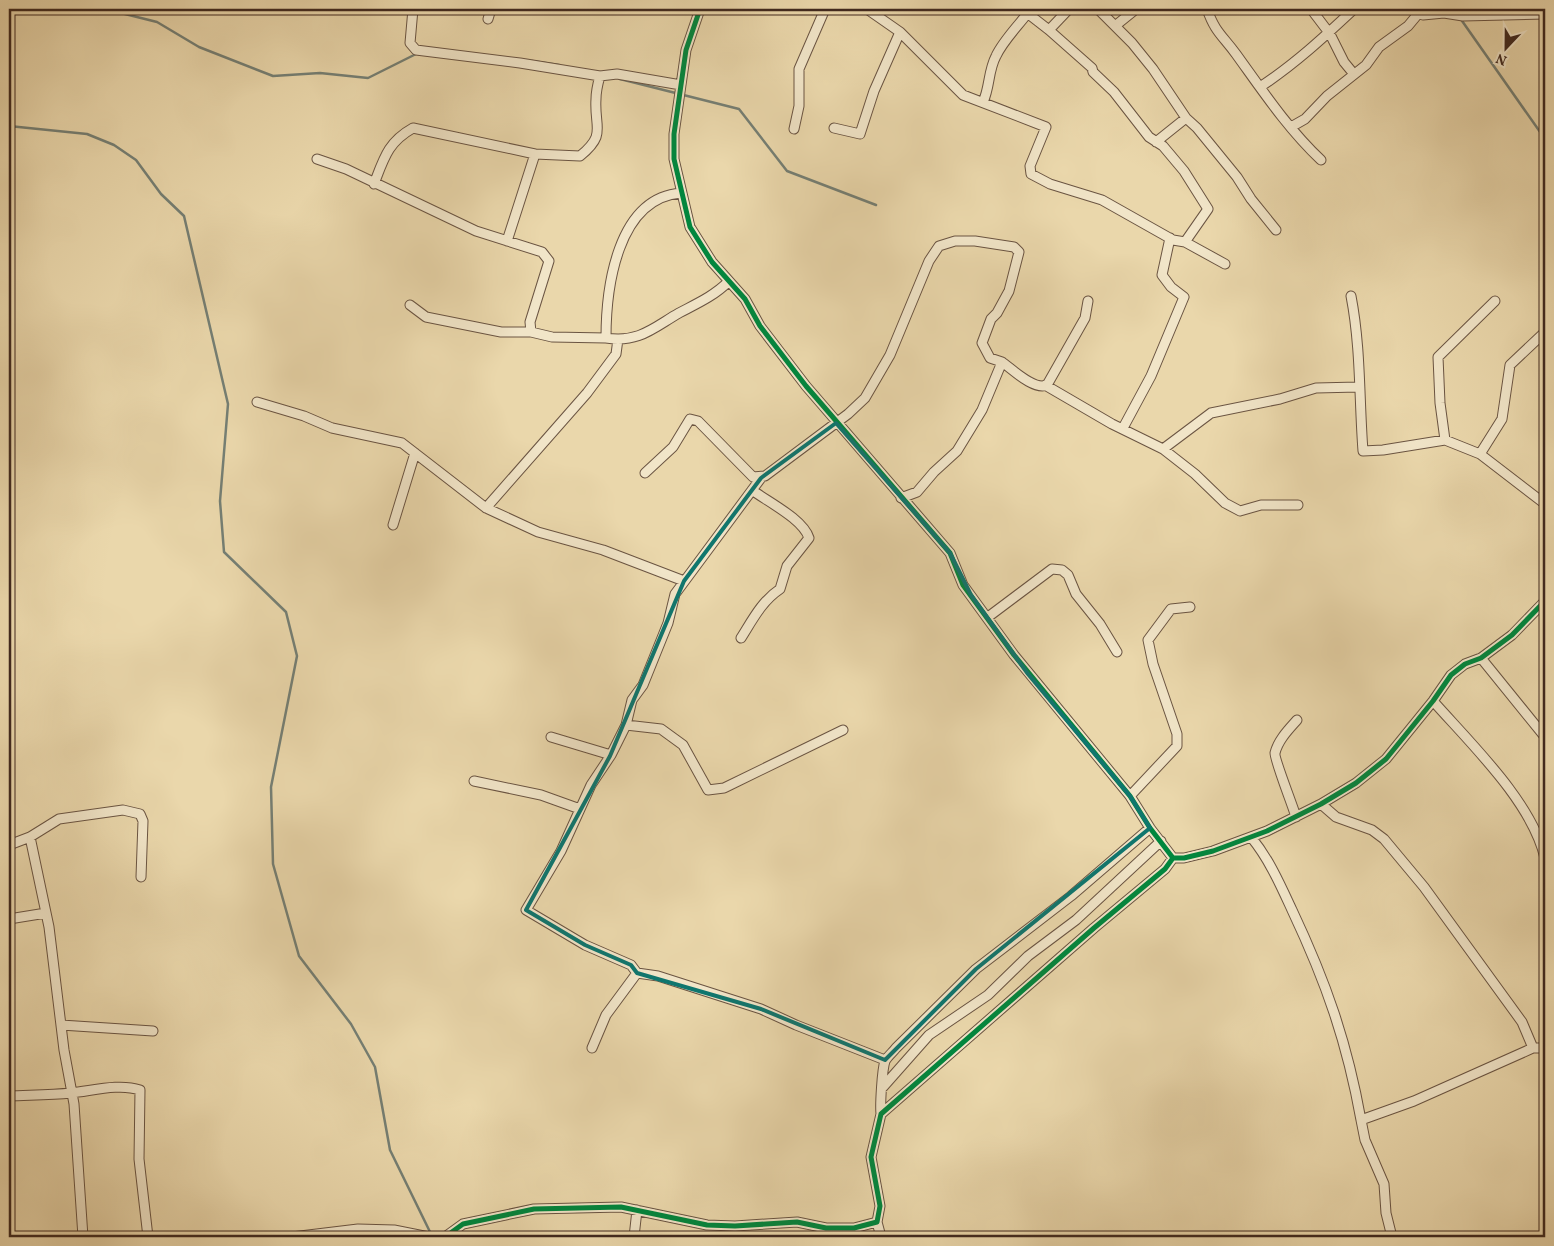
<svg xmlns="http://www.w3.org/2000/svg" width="1554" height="1246" font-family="Vollkorn,serif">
  <rect width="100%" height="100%" fill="#ead7ab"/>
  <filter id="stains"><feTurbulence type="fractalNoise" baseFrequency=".004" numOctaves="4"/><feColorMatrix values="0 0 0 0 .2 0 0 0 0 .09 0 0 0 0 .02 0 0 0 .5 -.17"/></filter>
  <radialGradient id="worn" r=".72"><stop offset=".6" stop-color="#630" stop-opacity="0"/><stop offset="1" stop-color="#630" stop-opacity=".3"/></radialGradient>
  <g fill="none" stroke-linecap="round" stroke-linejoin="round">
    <path stroke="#757f74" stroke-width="2.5" d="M 105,9 L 157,22 L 199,47 L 273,76 L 320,73 L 368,78 L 418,53
      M 1460,18 L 1545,139
      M 532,61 L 559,65
      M 620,79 L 739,109 L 787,171 L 876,205
      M 9,126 L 87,134 L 114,145 L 136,160 L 161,194 L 184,216 L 228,404 L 220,501 L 224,552 L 286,612 L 297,656 L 271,787 L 273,864 L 299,956 L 351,1024 L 375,1067 L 390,1150 L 432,1236"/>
    <defs>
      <path id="street" d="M 413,9 L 410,43 L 416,50 L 520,63 L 600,76
        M 700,9 L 686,50 L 674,134 L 674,159 L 690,227 L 712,262 L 745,299 L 760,326 L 806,386 L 950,553 L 963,585 L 1014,655 L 1130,796 L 1150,828 L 1173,858 L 1184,858 L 1213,851 L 1267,831 L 1321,804 L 1356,783 L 1386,759 L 1433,701 L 1451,675 L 1465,664 L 1481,658 L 1512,635 L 1545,601
        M 867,9 L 900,32 L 963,95 L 1046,127 L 1030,166 L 1031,174 L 1050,184 L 1102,200 L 1173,240 L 1185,242 L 1225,264
        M 1022,9 L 1049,30 L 1092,68 L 1093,72 L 1114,92 L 1149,137 L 1163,146 L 1184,171 L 1208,209 L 1185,242
        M 1098,9 L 1132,43 L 1153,69 L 1186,118 L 1197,128 L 1237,177 L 1251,199 L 1276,230
        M 1207,9 C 1215,32 1222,35 1236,54 C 1262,90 1288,129 1321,160
        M 1311,9 L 1330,34 L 1344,62 L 1353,73
        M 1412,9 L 1423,15 L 1444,13 L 1463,16 L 1545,14
        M 488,19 L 491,9
        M 1115,26 L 1136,9
        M 1049,30 L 1069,9
        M 1260,87 C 1295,64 1324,37 1354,9
        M 983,102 C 990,87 988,71 996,56 C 1003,41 1017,27 1027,14
        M 1291,127 L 1305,119 L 1327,96 L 1366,65 L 1379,47 L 1408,26 L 1418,14
        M 834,128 L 860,134 L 874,91 L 900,32
        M 794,129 L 799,106 L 799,69 L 825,9
        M 1156,142 L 1186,118
        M 317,159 L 346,169 L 476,231 L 542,252 L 549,261 L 530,322 L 531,332
        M 374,184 C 384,158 388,142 413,128 L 535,154
        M 681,193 C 617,198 606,288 606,338 C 639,343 653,328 679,313 C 696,304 714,296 728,282
        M 507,241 L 535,154 L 580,156 C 607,134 594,128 596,99 C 596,91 598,83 600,76 L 617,74 L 681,85
        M 1351,296 C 1361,348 1359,399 1363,451 L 1383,450 L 1445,440 L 1480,454
        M 410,305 L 426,317 L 501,332 L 531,332 L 552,337 L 606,338
        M 1545,332 L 1510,365 L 1502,419 L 1480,454 L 1545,504
        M 1002,362 C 1011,368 1034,391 1047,385 L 1085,318 L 1088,301
        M 1045,385 L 1112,424 L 1163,449 L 1195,474 L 1225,503 L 1240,511 L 1261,505 L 1298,505
        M 257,402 L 304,416 L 332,428 L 402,443 L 486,508 L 538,532 L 603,550 L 684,581
        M 1123,428 L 1151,376 L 1184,297 L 1171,287 L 1162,275 L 1170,238
        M 1445,440 L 1440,403 L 1438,357 L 1495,301
        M 1163,449 L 1211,413 L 1280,399 L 1316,388 L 1358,387
        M 645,473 L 673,447 L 690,419 L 698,421 L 753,477 L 765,476 L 848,414 L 865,398 L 890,355 L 929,261 L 939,246 L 955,241 L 975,241 L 1014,247 L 1019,252 L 1009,291 L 997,313 L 991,319 L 982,343 L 990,358 L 1002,362 L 982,410 L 957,451 L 934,472 L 917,492 L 901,498
        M 486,508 L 587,393 L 616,354 L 618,339
        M 393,525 L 415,453
        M 988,617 L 1052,569 L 1062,570 L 1068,575 L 1076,594 L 1100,624 L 1117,652
        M 741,638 C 753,619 762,601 780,589 L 787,566 L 809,538 C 803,519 768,502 752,490
        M 1481,658 L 1545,737
        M 1433,701 C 1471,744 1532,802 1545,858
        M 626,725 L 661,729 L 683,745 L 708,790 L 724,788 L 843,730
        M 551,737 L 611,755
        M 474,781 L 541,795 L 580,809
        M 1130,796 L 1177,746 L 1177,734 L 1153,664 L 1148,640 L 1171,609 L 1190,607
        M 1321,804 L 1336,817 L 1372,830 L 1384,839 L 1424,887 L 1522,1022 L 1533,1048
        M 1296,817 C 1293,806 1274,759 1275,753 C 1278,740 1289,729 1297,720
        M 30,837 L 49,927 L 64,1050 L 74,1104 L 83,1237
        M 1251,837 C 1269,859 1280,884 1292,910 C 1326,982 1347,1042 1361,1120 L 1414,1101 L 1533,1048 L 1545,1048
        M 9,845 L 30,837 L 59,819 L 123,810 L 140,814 L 143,821 L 141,877
        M 9,919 L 46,913
        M 637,973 L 631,965 L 585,945 L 526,910 L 561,851 L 591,785 L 611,755 L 626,725 L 632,700 L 643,685 L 668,623 L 675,594 L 761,478
        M 61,1025 L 153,1031
        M 592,1048 L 606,1015 L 637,973 L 658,976 L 761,1009 L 796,1025 L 885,1060
        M 883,1087 L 929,1035 L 988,995 L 1028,956 L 1076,920 L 1161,841
        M 9,1096 C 29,1095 50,1095 71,1093 C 92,1091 119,1083 140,1090 L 139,1159 L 148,1237
        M 881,1114 C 880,1105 882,1070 885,1061 C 887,1057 893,1052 896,1048 L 976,969 L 1071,896 L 1150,828
        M 1361,1120 L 1365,1140 L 1384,1184 L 1386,1213 L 1392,1237
        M 877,1222 L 881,1237
        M 292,1237 L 358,1229 L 394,1230 L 429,1237
        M 445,1237 L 463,1224 L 534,1209 L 621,1207 L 707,1225 L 735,1226 L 797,1222 L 826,1228 L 854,1228 L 877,1222 L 880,1206 L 871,1157 L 881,1114 L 1094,928 L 1165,869 L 1173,858
        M 634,1237 L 637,1210"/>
    </defs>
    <use href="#street" stroke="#6a5442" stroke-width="11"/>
    <use href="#street" stroke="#f1e5c8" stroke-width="9"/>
    <defs>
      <path id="cycleway" d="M 700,9 L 686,50 L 674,134 L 674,159 L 690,227 L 712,262 L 745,299 L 760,326 L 806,386 L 950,553 L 963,585 L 1014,655 L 1130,796 L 1150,828 L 1173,858 L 1184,858 L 1213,851 L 1267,831 L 1321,804 L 1356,783 L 1386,759 L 1433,701 L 1451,675 L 1465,664 L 1481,658 L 1512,635 L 1545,601
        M 445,1237 L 463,1224 L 534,1209 L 621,1207 L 707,1225 L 735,1226 L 797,1222 L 826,1228 L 854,1228 L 877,1222 L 880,1206 L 871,1157 L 881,1114 L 1094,928 L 1165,869 L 1173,858"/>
    </defs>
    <use href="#cycleway" stroke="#f1e5c8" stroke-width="8"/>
    <use href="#cycleway" stroke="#00873e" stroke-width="5"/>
  </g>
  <path fill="none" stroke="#0f766e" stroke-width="4" stroke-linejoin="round" d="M 836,423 L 950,553 L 971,595 L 1028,674 L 1130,796 L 1150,828 L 976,969 L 885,1060 L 761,1009 L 637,973 L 631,965 L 585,945 L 526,910 L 610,756 L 684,581 L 761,478 Z"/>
  <rect width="1554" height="1246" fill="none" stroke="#ead7ab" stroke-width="30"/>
  <rect x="10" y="10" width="1534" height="1226" fill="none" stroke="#40291f" stroke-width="2.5"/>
  <rect x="15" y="15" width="1524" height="1216" fill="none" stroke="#40291f"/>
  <g transform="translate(1506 48) rotate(202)" stroke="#f1e5c8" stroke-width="4" paint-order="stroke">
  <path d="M0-4L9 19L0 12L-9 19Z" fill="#40291f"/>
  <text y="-8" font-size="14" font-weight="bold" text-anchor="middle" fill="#40291f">N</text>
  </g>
  <rect width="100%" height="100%" filter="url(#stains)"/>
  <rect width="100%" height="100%" fill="url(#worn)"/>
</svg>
